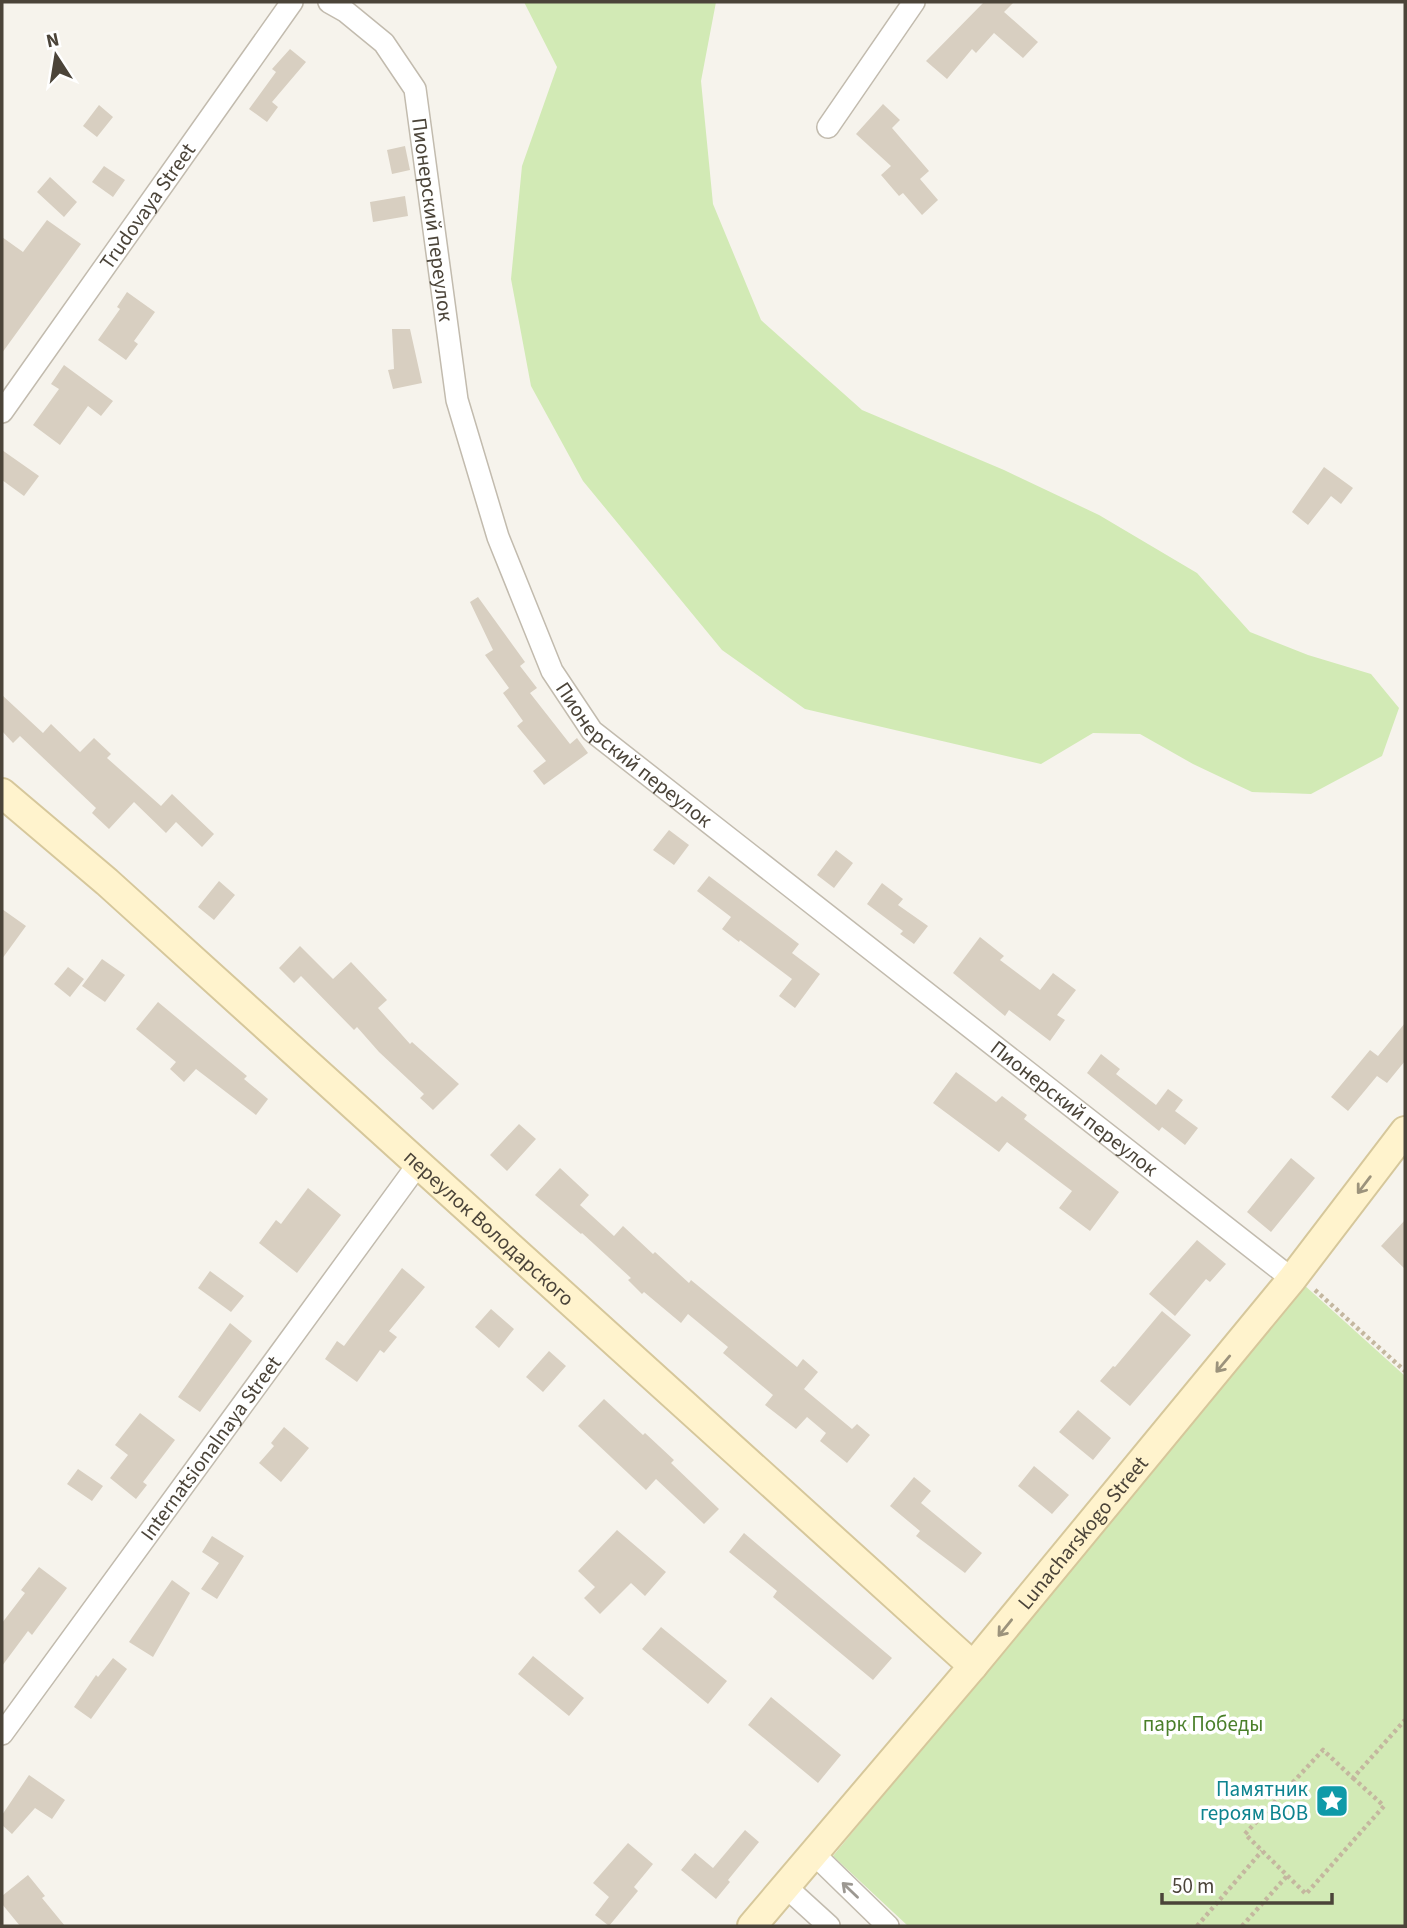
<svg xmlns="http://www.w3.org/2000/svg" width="1407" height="1928" font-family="'Source Sans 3',sans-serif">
  <rect width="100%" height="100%" fill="#f6f3ec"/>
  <path fill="#d2eab5" d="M 524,2 L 716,2 L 701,81 L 713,204 L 761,320 L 862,410 L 1004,470 L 1099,515 L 1197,573 L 1250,632 L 1308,655 L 1371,674 L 1399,708 L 1382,756 L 1311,794 L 1252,792 L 1193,764 L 1140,734 L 1093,733 L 1041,764 L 805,709 L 722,650 L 583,481 L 531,386 L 511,279 L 522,166 L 557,67 Z
    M 1303,1284 L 1405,1376 L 1405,1926 L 908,1926 L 833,1856 Z"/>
  <path fill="#d8cfc1" d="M 984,2 L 1014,2 L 1004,12 L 1038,42 L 1023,58 L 994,33 L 976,53 L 972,49 L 947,79 L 926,61 Z
    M 290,49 L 306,62 L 272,102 L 278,107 L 267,122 L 249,109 L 276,72 L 272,69 Z
    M 883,104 L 900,120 L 892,128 L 929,171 L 920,179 L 938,200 L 922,215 L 903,193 L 899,196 L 881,175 L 891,166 L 856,134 Z
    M 99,105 L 113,117 L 97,137 L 83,126 Z
    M 405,146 L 410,170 L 392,174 L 387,150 Z
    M 104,166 L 125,180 L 113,197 L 92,182 Z
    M 50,177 L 77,202 L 64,217 L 37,192 Z
    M 405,196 L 408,216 L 373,222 L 370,202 Z
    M 47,220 L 81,244 L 2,353 L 2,237 L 23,252 Z
    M 127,292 L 155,312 L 134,341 L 138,344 L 126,360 L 98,340 L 120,309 L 117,307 Z
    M 392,329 L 410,329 L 422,383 L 393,389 L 388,370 L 394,369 Z
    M 64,365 L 113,401 L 101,416 L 88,406 L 60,445 L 33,425 L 59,389 L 51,384 Z
    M 2,450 L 39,476 L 24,496 L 2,480 Z
    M 1324,467 L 1353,488 L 1341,504 L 1331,496 L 1308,525 L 1292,512 Z
    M 478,597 L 525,662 L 520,666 L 537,688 L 530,693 L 570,744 L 577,738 L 588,753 L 544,785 L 533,771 L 546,761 L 517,726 L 523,721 L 503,693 L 509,688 L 485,655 L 493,650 L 470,602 Z
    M 2,695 L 43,733 L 51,724 L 80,752 L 94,738 L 111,754 L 107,758 L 161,806 L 172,794 L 214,834 L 202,847 L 176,822 L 166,833 L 134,802 L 109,829 L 92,813 L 96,808 L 20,736 L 13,743 L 2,731 Z
    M 669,830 L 689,845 L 674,865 L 653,850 Z
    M 836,850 L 853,863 L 834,888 L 817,875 Z
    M 709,876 L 799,944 L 792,953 L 820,974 L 795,1008 L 779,996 L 792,979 L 740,940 L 739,942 L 722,929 L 731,917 L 697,891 Z
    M 219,881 L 235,895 L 214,920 L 198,907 Z
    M 882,883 L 903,899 L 898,905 L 928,926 L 914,944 L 900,934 L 903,931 L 867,904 Z
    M 2,909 L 26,926 L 2,959 Z
    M 980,937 L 1004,956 L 1000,960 L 1040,990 L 1053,973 L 1076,990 L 1057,1015 L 1065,1020 L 1050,1041 L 1009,1010 L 1005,1016 L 953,973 Z
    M 300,946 L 333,979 L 351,962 L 387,1000 L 378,1008 L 410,1044 L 412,1042 L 459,1084 L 433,1110 L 420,1098 L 424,1094 L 379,1052 L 357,1027 L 354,1030 L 301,976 L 294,983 L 279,968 Z
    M 102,959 L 125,975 L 105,1002 L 82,986 Z
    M 68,967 L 84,979 L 70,997 L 54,984 Z
    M 158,1002 L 247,1076 L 244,1079 L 268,1099 L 256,1115 L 196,1069 L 184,1082 L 170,1069 L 176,1062 L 136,1029 Z
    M 1405,1023 L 1405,1061 L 1387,1083 L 1377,1076 L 1348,1111 L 1331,1097 L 1370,1050 L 1378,1056 Z
    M 1101,1054 L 1120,1069 L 1116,1074 L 1156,1105 L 1168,1089 L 1183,1100 L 1175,1111 L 1198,1128 L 1185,1145 L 1162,1127 L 1159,1131 L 1087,1073 Z
    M 956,1072 L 996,1102 L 1002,1096 L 1027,1115 L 1024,1119 L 1119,1192 L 1090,1231 L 1059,1208 L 1072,1191 L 1007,1142 L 999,1152 L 933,1103 Z
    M 519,1124 L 536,1139 L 507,1171 L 490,1155 Z
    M 1291,1158 L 1315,1178 L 1271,1232 L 1247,1212 Z
    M 560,1168 L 589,1195 L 580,1205 L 614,1236 L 623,1226 L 653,1254 L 655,1252 L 689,1283 L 691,1280 L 797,1367 L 803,1359 L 818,1372 L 804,1389 L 852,1429 L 857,1424 L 870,1435 L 847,1463 L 820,1441 L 826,1433 L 807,1417 L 796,1429 L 765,1405 L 773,1395 L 723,1353 L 728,1347 L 688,1314 L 681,1323 L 644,1292 L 642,1294 L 628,1280 L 631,1278 L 582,1233 L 581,1234 L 535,1195 Z
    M 308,1188 L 341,1215 L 297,1273 L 259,1243 L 276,1220 L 281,1224 Z
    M 1405,1220 L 1405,1269 L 1381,1246 Z
    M 1197,1240 L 1226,1264 L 1210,1282 L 1206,1279 L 1175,1316 L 1149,1294 Z
    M 402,1268 L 425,1287 L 389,1331 L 397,1337 L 384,1353 L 380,1350 L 357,1382 L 325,1359 L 337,1341 L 344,1346 Z
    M 210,1271 L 244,1296 L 231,1312 L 198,1288 Z
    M 491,1309 L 514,1329 L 499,1348 L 475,1327 Z
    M 1162,1311 L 1191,1335 L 1130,1406 L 1100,1381 L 1113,1366 L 1115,1367 Z
    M 230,1323 L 252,1341 L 200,1412 L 178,1397 Z
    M 549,1351 L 566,1366 L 543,1392 L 526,1377 Z
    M 604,1399 L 643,1435 L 645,1433 L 674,1460 L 671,1463 L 719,1509 L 704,1524 L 656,1479 L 646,1490 L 578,1426 Z
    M 1078,1410 L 1111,1438 L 1093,1460 L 1059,1432 Z
    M 140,1413 L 175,1440 L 143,1482 L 147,1485 L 136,1499 L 110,1478 L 128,1455 L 115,1445 Z
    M 284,1427 L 309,1448 L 281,1482 L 259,1463 L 274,1446 L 271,1443 Z
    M 1034,1466 L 1069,1495 L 1052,1514 L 1018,1486 Z
    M 78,1469 L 103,1486 L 92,1501 L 67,1484 Z
    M 914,1477 L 931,1491 L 921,1503 L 982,1553 L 965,1573 L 916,1536 L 920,1531 L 890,1506 Z
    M 617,1530 L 666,1572 L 645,1596 L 631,1583 L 600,1614 L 584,1598 L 595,1587 L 578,1571 Z
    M 744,1533 L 892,1658 L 873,1680 L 773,1597 L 777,1591 L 729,1552 Z
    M 212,1536 L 244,1556 L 217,1599 L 201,1589 L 219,1563 L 202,1552 Z
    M 39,1567 L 67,1588 L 32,1635 L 28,1631 L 2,1666 L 2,1623 L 25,1593 L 21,1590 Z
    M 172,1580 L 190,1593 L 153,1657 L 129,1642 Z
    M 661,1627 L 727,1681 L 708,1704 L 642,1649 Z
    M 533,1656 L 584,1698 L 569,1716 L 518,1674 Z
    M 113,1658 L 127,1669 L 91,1719 L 74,1707 L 96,1675 L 98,1677 Z
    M 771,1697 L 841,1755 L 818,1783 L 748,1725 Z
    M 29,1775 L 65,1800 L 52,1819 L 35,1808 L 12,1834 L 2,1825 L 2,1815 Z
    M 745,1830 L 759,1842 L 728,1880 L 730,1882 L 716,1899 L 681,1870 L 695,1853 L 713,1868 Z
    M 628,1843 L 653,1864 L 634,1887 L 638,1891 L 609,1926 L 595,1915 L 609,1897 L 593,1883 Z
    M 28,1875 L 45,1896 L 42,1898 L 65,1926 L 20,1926 L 2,1904 L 2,1896 Z"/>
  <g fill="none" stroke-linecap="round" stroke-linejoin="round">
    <defs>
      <g id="street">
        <path id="s1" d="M 329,2 L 345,11 L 384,43 L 415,89 L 457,400 L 498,537 L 552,671 L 592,731 L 1292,1279"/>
        <path d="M 828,127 L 914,2"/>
        <path id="s2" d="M 2,412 L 292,2"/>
        <path id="s3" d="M 2,1734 L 419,1163"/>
        <path d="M 813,1853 L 888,1926"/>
        <path d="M 785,1886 L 829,1926"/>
      </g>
      <g id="secondary">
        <path id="s4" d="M 2,793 L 107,882 L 973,1666"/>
        <path id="s5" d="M 752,1926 L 973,1666 L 1292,1279 L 1405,1131"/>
      </g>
    </defs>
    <use href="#street" stroke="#c2bbae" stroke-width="24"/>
    <use href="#secondary" stroke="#d6c79b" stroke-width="32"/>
    <path stroke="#c4b79f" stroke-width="4.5" stroke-dasharray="3.5 3.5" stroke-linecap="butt" d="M 1315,1290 L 1405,1371
      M 1353,1778 L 1384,1806 L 1306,1894 L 1245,1834 L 1323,1750 L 1353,1778 L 1405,1720
      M 1197,1926 L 1262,1851
      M 1242,1926 L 1287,1876"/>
    <use href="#street" stroke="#fff" stroke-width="21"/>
    <use href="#secondary" stroke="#fff3cd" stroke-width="28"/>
  </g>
  <defs><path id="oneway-shaft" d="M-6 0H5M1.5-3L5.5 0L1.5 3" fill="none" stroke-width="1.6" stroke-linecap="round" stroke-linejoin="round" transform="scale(1.75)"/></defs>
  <g stroke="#9c937c">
    <use href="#oneway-shaft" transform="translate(1364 1185) rotate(127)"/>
    <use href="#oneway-shaft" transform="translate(1223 1364) rotate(130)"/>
    <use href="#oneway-shaft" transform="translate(1005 1628) rotate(129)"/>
  </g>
  <use stroke="#9c9892" href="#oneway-shaft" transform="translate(850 1890) rotate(-136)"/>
  <defs>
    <symbol id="sight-square" viewBox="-11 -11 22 22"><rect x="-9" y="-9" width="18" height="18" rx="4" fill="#0f9aa8" stroke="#fff"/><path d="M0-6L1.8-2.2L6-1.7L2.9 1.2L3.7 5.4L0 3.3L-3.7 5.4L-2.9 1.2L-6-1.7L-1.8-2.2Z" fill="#fff"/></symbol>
  </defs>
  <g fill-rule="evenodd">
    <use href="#sight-square" x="1313" y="1782" width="38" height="38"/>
  </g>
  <g text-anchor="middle" stroke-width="7" stroke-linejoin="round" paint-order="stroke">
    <g font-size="21" fill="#4b4439" stroke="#fff">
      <text dy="7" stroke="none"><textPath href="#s2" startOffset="252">Trudovaya Street</textPath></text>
      <text dy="7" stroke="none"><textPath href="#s1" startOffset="256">Пионерский переулок</textPath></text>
      <text dy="7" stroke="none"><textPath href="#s1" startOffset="844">Пионерский переулок</textPath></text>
      <text dy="7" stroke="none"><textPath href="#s1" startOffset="1410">Пионерский переулок</textPath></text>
      <text dy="7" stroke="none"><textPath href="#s4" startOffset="653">переулок Володарского</textPath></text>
      <text dy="7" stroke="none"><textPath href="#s3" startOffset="354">Internatsionalnaya Street</textPath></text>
      <text dy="7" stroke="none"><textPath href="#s5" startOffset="514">Lunacharskogo Street</textPath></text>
    </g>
    <g font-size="21" fill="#4a7f2a" stroke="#fff">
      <text x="1203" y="1731">парк Победы</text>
    </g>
    <g font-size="21" fill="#0d838f" stroke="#fff" text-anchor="end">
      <text x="1308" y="1796">Памятник<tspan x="1308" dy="24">героям ВОВ</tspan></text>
    </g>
  </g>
  <rect width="1407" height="1928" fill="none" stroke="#4b4439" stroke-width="7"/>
  <g transform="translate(56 56) rotate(348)" stroke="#ffffff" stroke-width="5" paint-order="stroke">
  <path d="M0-5L12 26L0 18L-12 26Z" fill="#4b4439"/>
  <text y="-10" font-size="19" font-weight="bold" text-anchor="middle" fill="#4b4439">N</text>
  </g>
  <path d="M1162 1893v10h170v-10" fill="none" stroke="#4b4439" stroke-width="3.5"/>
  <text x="1172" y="1893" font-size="21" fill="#4b4439" stroke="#ffffff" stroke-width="5" paint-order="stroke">50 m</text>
</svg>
